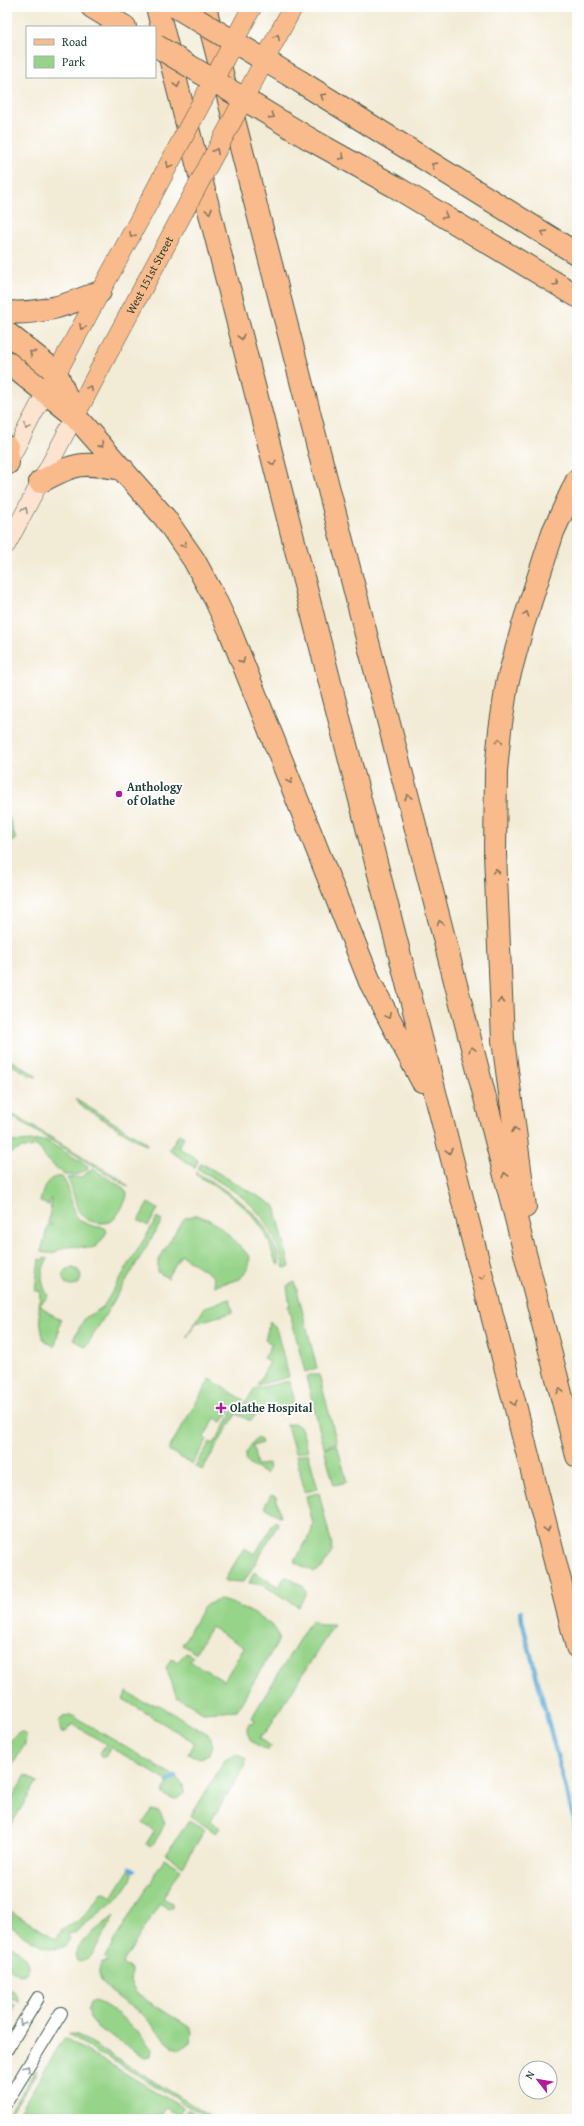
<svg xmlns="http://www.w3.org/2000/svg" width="584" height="2126" font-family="'Gentium Book Plus',serif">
  <rect width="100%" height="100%" fill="#fff"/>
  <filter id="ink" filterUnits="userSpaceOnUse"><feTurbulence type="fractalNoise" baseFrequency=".025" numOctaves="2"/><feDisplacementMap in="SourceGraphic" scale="8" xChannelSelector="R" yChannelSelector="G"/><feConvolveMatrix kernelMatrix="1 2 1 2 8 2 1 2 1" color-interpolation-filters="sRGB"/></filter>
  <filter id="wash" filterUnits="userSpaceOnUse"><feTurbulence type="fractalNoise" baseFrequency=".012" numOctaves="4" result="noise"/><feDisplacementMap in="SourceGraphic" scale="16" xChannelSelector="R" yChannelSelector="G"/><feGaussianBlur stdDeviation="0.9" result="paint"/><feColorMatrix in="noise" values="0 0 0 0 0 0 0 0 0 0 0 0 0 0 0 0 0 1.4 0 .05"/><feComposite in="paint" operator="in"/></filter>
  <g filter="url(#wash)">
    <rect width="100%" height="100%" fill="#f2ebd5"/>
    <path fill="#96d489" stroke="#5a885e" d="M 9,817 L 16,840 L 7,842 L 7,818 Z
      M 7,1058 L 34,1074 L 37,1077 L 29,1075 L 7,1062 Z
      M 75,1099 L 146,1142 L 149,1145 L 143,1144 L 80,1105 Z
      M 7,1111 L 122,1180 L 129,1187 L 7,1114 Z
      M 179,1134 L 184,1137 L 178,1147 L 198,1160 L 195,1168 L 169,1150 Z
      M 45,1140 L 88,1166 L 87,1170 L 75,1175 L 64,1175 C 59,1169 54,1166 49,1162 C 42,1157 45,1150 34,1145 L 31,1148 L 22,1148 L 7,1155 L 7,1141 L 19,1142 Z
      M 201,1163 L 275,1206 L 290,1267 L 284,1268 C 271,1211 245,1197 198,1169 Z
      M 93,1169 L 122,1187 L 127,1193 C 127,1201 120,1211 115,1218 C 112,1222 106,1223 101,1223 C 70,1221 79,1197 67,1178 L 81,1177 Z
      M 196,1172 C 228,1192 260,1209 274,1245 C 277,1251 280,1260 279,1266 C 272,1258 271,1244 266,1235 C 251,1206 223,1191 196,1175 Z
      M 62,1177 C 80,1201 60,1223 105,1228 L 107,1231 C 93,1258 90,1244 68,1247 C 54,1249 58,1256 41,1252 L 48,1225 L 52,1226 L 52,1224 L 48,1223 L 52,1200 L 50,1199 L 49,1205 L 40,1202 C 43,1190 46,1175 62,1177 Z
      M 148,1203 L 158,1209 L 148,1226 L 139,1221 L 139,1219 Z
      M 195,1215 C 216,1218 236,1242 250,1257 L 248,1268 L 240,1279 L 215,1286 L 213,1276 L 181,1255 L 167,1278 L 169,1279 L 158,1272 L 158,1261 L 181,1222 L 185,1218 Z
      M 157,1218 L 162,1221 L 86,1347 L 73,1339 L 85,1318 L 103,1307 Z
      M 44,1258 L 48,1259 C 39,1272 41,1283 48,1296 L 40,1305 L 49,1313 L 61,1319 L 55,1347 L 43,1339 L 39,1311 L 40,1291 L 35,1291 L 39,1259 L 43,1260 Z
      M63 1277a9 9 0 1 1 18 0a9 9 0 1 1-18 0Z
      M 295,1282 L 317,1368 L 305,1372 L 288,1306 L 290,1306 L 287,1286 Z
      M 230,1299 L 233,1312 L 196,1323 L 186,1338 L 205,1307 Z
      M 270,1321 L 276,1328 L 289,1377 L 257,1385 L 270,1362 L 264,1358 L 272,1344 L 265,1340 Z
      M 309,1375 L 319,1375 L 337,1443 L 324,1447 L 306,1377 Z
      M 210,1379 L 244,1400 L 229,1412 L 222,1422 L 215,1418 L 204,1437 L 207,1440 L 192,1464 L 168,1450 Z
      M 289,1381 L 294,1398 L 291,1406 L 255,1415 L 251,1421 L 236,1414 L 202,1470 L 195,1466 L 210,1442 L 214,1444 L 233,1411 L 247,1401 L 254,1389 Z
      M 294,1423 L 301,1428 L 308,1450 L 295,1453 L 287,1425 Z
      M 256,1438 L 261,1440 L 262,1443 L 253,1446 L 257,1466 L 268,1463 L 269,1470 L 266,1474 L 250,1465 L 245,1459 L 246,1453 Z
      M 337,1445 L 347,1482 L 334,1485 L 324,1448 Z
      M 308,1453 L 318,1489 L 305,1492 L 296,1456 Z
      M 319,1493 L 333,1550 L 322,1568 L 315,1572 L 294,1562 L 311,1533 L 313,1524 L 306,1496 Z
      M 271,1495 L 276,1497 L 281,1517 L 264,1507 Z
      M 275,1521 L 278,1523 L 277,1526 L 244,1582 L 224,1581 L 244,1548 L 255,1554 Z
      M 254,1572 L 279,1587 L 284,1578 L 287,1577 L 303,1586 L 306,1592 L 299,1607 L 263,1585 L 249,1583 Z
      M 219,1600 C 233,1601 267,1619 275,1629 C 278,1632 279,1636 278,1641 L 237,1710 L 203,1712 L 177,1697 L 166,1668 L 171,1659 L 177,1662 L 186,1653 L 193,1657 L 190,1661 L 224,1681 L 244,1647 L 211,1627 L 195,1653 L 182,1645 L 203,1608 L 208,1604 Z
      M 311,1620 L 320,1625 L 334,1625 L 264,1735 L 262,1734 L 259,1738 L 271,1747 L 269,1749 C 257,1749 240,1734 250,1722 L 253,1723 L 255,1720 L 252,1718 L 255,1712 Z
      M 127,1692 L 143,1702 L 159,1705 L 208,1734 L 213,1745 L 210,1753 L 201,1758 L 188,1754 L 194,1742 L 123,1699 Z
      M 70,1715 L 75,1717 L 174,1776 L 167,1781 L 111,1747 L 105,1757 L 101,1757 L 100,1753 L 106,1744 L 72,1724 L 66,1732 L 61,1732 L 59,1722 L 63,1716 Z
      M 21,1732 L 26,1735 L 25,1744 L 13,1764 L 7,1759 C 7,1750 10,1734 21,1732 Z
      M 236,1754 L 246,1759 L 245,1766 L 211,1821 L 220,1828 L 216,1833 L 191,1816 L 225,1760 Z
      M 26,1775 L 37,1782 L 7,1831 L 7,1806 Z
      M 176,1778 L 183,1784 L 184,1793 L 177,1799 L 170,1798 L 163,1794 C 164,1786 170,1781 176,1778 Z
      M 152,1810 L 159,1812 C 170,1824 158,1836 151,1847 L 146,1844 L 154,1831 L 143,1823 Z
      M 189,1820 L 205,1830 L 183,1866 L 166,1855 Z
      M 164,1859 L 181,1869 L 163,1898 L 172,1903 L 172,1907 L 168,1909 L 160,1903 L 122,1964 L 132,1971 L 131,1985 L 138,1995 L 189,2027 L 192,2032 L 190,2042 L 181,2049 C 168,2049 153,2024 143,2015 C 130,2003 85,1983 103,1962 L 105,1963 L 107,1960 L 105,1958 L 106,1955 L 146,1888 L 150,1883 L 152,1884 L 155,1873 Z
      M 129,1870 L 133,1873 C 129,1896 91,1917 75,1933 L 70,1933 L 68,1936 L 70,1938 C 60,1965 21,1933 7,1924 L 7,1909 L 56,1939 C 67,1922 65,1930 78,1921 C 88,1914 93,1904 100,1894 L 105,1893 L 112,1897 Z
      M 114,1916 L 92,1955 L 82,1962 L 77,1961 L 75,1954 C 83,1938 100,1927 114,1916 Z
      M 7,1943 C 17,1949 35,1962 25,1974 L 20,1975 L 7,1967 Z
      M 7,1987 L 15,1993 L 20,2002 L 13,1998 L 10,2002 L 16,2006 L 7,2022 Z
      M 95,2001 C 115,2007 139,2033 152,2049 L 151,2056 L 145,2057 L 98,2028 L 91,2020 L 88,2009 L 90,2003 Z
      M 68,2033 L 78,2035 L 209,2115 L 207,2116 L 184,2105 L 174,2097 L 107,2057 L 98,2054 Z
      M 64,2038 L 66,2038 C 79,2045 91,2057 105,2061 L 183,2108 L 178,2115 L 166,2108 L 159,2119 L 15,2119 Z
      M 36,2070 L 37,2072 L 7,2119 L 7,2116 Z
      M 187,2109 L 188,2110 L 204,2119 L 184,2119 L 182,2118 Z"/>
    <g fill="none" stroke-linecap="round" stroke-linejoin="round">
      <path stroke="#5dabd7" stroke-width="4.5" d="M 521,1611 L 522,1621 L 577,1832
        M 168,1782 L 175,1777
        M 131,1868 L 134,1870"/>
    </g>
  </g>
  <g filter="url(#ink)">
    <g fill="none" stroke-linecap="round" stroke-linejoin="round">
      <defs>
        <path id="street" d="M 7,2049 L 38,1998
          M 7,2101 L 61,2013"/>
        <path id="secondary" d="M 7,465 L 45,393
          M 7,545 L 75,416"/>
        <path id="primary" d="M 50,385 L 150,200
          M 75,416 L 105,359"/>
        <path id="highway" d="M 92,7 L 125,27
          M 157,7 L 577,1647
          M 205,7 L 577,1456
          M 301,82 L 577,254
          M 308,138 L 394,186 L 577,296
          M 7,312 C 41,315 69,304 100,292
          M 7,333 L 56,372 L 74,415
          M 7,362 L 75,416 L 165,518 L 194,560 L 214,597 L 230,631 L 370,982 L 422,1081
          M 7,447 L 8,463
          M 40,482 C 77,462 81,462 123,469
          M 525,1207 L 503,1040 L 495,854 L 496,771 L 500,730 L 507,684 L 523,625 L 553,532 L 577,480"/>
      </defs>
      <use href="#street" stroke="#3f574c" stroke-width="14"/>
      <use href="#secondary" stroke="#3f574c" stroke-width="18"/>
      <use href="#primary" stroke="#3f574c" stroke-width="20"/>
      <use href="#highway" stroke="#3f574c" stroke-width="24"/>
      <use href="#street" stroke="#fff" stroke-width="12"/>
      <use href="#secondary" stroke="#fde4d1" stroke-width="17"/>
      <use href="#primary" stroke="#fabb8c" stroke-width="19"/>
      <use href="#highway" stroke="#fabb8c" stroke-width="22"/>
      <defs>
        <g id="primary-bridge">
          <path d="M 150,200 L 252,7"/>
          <path id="s1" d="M 105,359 L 293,7"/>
        </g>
        <path id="highway-bridge" d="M 176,7 L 301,82
          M 155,45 L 308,138"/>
      </defs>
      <use href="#primary-bridge" stroke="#3f574c" stroke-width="20" stroke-linecap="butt"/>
      <use href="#highway-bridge" stroke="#3f574c" stroke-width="24" stroke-linecap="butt"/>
      <use href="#primary-bridge" stroke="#fabb8c" stroke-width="19"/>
      <use href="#highway-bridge" stroke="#fabb8c" stroke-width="22"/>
    </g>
    <defs><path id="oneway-chevron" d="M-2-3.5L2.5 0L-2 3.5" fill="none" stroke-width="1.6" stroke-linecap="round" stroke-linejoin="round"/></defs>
    <g stroke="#82765c">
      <use href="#oneway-chevron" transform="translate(277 37) rotate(-62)"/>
      <use href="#oneway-chevron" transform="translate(177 85) rotate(76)"/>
      <use href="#oneway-chevron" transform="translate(323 96) rotate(-148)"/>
      <use href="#oneway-chevron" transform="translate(272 116) rotate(31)"/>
      <use href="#oneway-chevron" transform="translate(216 151) rotate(-62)"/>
      <use href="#oneway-chevron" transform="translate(342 157) rotate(29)"/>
      <use href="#oneway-chevron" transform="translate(169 165) rotate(118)"/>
      <use href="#oneway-chevron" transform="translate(434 165) rotate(-148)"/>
      <use href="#oneway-chevron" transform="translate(209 211) rotate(76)"/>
      <use href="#oneway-chevron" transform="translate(445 216) rotate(31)"/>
      <use href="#oneway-chevron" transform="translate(544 233) rotate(-148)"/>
      <use href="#oneway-chevron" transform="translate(132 235) rotate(119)"/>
      <use href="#oneway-chevron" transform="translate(556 283) rotate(31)"/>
      <use href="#oneway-chevron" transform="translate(82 327) rotate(119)"/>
      <use href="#oneway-chevron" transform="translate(241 337) rotate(76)"/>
      <use href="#oneway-chevron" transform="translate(32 353) rotate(-142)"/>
      <use href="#oneway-chevron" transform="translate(90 388) rotate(-62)"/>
      <use href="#oneway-chevron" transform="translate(101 445) rotate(48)"/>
      <use href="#oneway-chevron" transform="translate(273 463) rotate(76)"/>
      <use href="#oneway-chevron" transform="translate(184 545) rotate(56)"/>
      <use href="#oneway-chevron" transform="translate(526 614) rotate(-72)"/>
      <use href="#oneway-chevron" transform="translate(242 661) rotate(68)"/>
      <use href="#oneway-chevron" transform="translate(499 741) rotate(-85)"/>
      <use href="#oneway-chevron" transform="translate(290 781) rotate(68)"/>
      <use href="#oneway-chevron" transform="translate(408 797) rotate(-104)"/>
      <use href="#oneway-chevron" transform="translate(496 871) rotate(-92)"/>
      <use href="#oneway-chevron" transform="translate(440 923) rotate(-104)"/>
      <use href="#oneway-chevron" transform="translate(501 1001) rotate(-92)"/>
      <use href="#oneway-chevron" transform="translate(388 1016) rotate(62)"/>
      <use href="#oneway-chevron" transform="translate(472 1049) rotate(-104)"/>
      <use href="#oneway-chevron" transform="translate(515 1130) rotate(-98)"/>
      <use href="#oneway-chevron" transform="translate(449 1151) rotate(76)"/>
      <use href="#oneway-chevron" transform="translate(505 1175) rotate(-104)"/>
      <use href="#oneway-chevron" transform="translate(482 1277) rotate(76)"/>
      <use href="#oneway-chevron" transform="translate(560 1391) rotate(-104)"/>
      <use href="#oneway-chevron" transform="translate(514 1403) rotate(76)"/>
      <use href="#oneway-chevron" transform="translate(547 1529) rotate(76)"/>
    </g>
    <g stroke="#8e9082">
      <use href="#oneway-chevron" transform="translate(27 427) rotate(118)"/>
      <use href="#oneway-chevron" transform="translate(25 510) rotate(-62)"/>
    </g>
    <g stroke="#8f9e9a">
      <use href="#oneway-chevron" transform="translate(22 2023) rotate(121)"/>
      <use href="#oneway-chevron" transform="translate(27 2068) rotate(-58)"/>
    </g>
  </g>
  <g fill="#b5179e" stroke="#fff" stroke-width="1.5">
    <circle cx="119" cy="794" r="4"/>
    <path d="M219 1402h4v4h4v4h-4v4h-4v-4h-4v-4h4z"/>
  </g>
  <g text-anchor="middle" stroke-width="4" stroke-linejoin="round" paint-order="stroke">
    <g font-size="12" fill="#1f3d34" stroke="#fff">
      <text dy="4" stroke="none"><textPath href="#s1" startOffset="95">West 151st Street</textPath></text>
    </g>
    <g font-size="12" font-weight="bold" fill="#1f3d34" stroke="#fff" text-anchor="start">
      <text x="127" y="791">Anthology<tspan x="127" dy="14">of Olathe</tspan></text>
      <text x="230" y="1412">Olathe Hospital</text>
    </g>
  </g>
  <rect width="584" height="2126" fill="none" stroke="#fff" stroke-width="24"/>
  <rect x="26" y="26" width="130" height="52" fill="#ffffff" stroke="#a5b1ae"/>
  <rect x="34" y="39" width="20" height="6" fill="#fabb8c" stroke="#a5b1ae"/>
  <text x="62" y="46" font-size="12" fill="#1f3d34">Road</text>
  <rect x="34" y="56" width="20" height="12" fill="#96d489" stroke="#a5b1ae"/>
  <text x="62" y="66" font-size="12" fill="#1f3d34">Park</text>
  <g transform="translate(538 2080) rotate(301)"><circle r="19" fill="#ffffff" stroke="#a5b1ae"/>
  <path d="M0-3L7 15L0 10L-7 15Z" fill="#b5179e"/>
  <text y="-6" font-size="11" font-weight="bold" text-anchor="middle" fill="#1f3d34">N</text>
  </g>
</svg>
